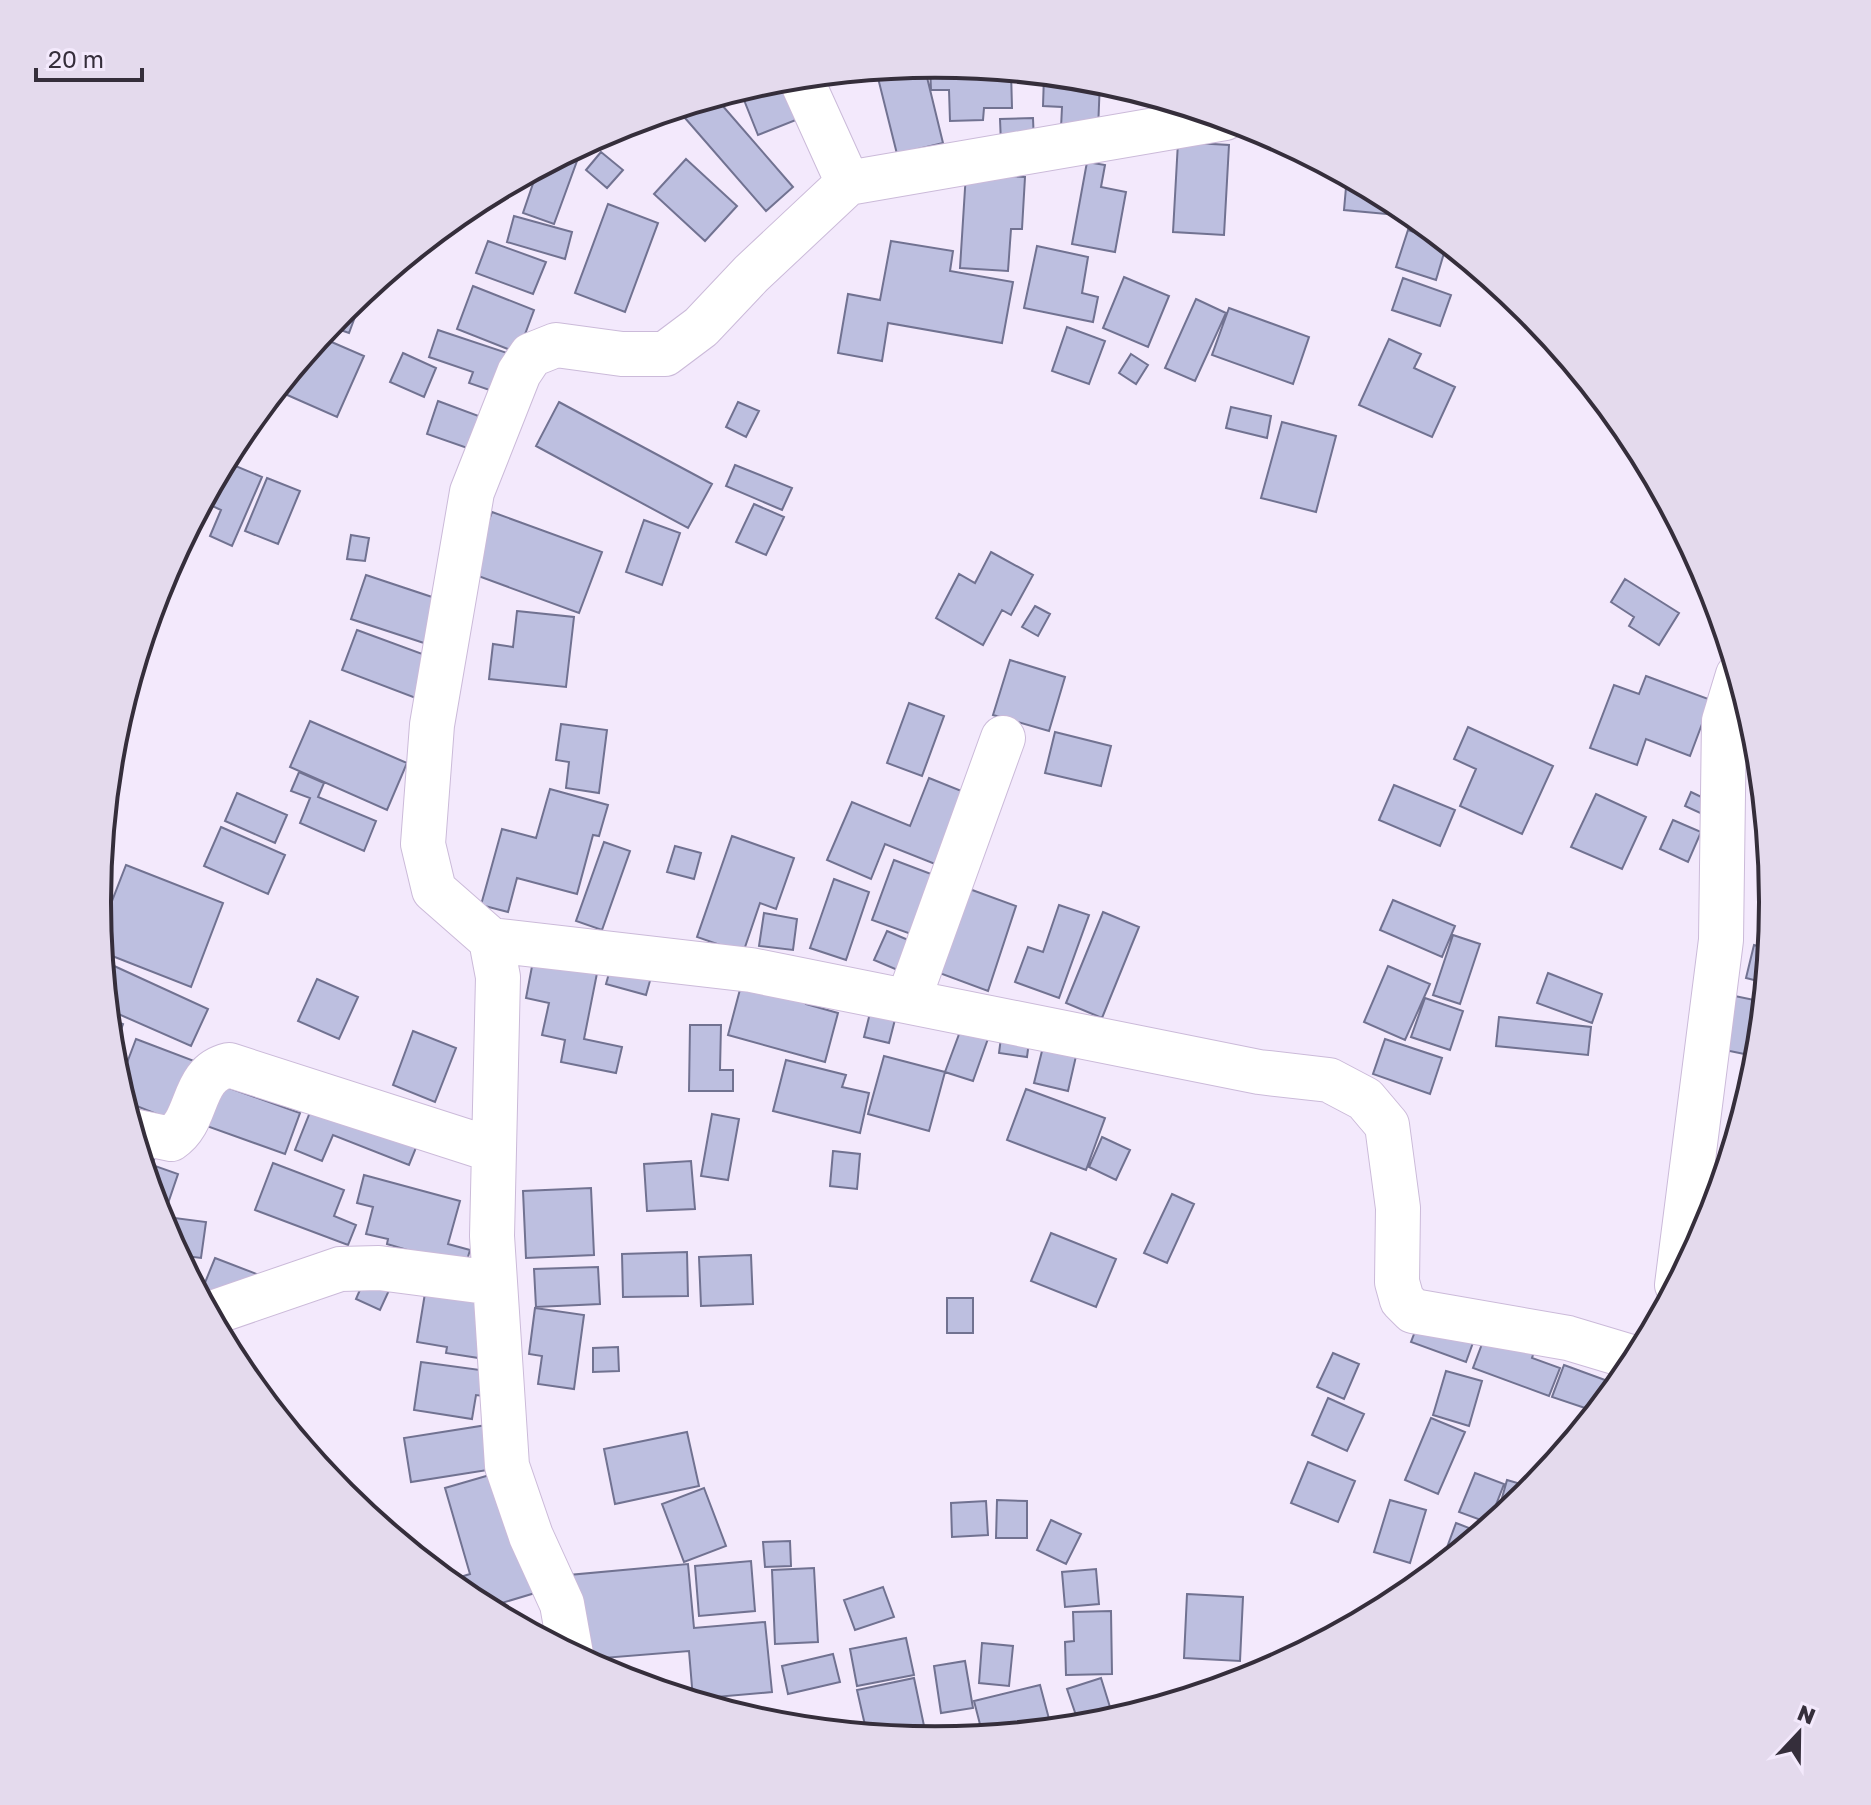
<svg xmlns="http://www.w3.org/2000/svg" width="1871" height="1805" font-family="'Golos Text',sans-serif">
  <rect width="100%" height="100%" fill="#f3e9fc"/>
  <path fill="#bdbfe0" stroke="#717291" stroke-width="2" d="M 924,65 L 943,143 L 897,154 L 876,70 Z
    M 930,65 L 1011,71 L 1012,108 L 984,108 L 983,120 L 950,121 L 949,90 L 931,90 Z
    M 1044,75 L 1100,80 L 1098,130 L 1061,128 L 1062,107 L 1043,106 Z
    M 790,78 L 806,116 L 758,135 L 740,90 Z
    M 715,97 L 793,187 L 766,211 L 685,118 L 704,101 Z
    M 1033,118 L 1034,143 L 1001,144 L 1000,119 Z
    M 1178,142 L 1229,145 L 1224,235 L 1173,232 Z
    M 577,148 L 581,150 L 554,224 L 523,213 L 538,169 Z
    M 601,152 L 623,170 L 607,188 L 586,170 Z
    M 686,159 L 737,206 L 705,241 L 654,194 Z
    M 1087,162 L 1105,165 L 1101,187 L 1126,192 L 1115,252 L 1072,244 Z
    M 966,173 L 1025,177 L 1022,229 L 1011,229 L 1008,271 L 960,268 Z
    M 1347,176 L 1398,204 L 1397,215 L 1344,210 Z
    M 484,198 L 475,218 L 461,212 L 470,205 Z
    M 608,204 L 658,223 L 625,312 L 575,293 Z
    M 1411,213 L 1435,233 L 1408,222 Z
    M 514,216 L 572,232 L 565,259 L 507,242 Z
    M 1408,230 L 1447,243 L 1436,280 L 1396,267 Z
    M 439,231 L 430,251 L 420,246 Z
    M 488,241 L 546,262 L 533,294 L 476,273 Z
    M 891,241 L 953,251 L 950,271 L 1013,282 L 1002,343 L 888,323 L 882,361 L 838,353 L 848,294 L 880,300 Z
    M 1037,246 L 1088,257 L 1082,293 L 1098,297 L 1093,322 L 1024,308 Z
    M 1124,277 L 1169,296 L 1148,347 L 1103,328 Z
    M 1403,278 L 1451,295 L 1440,326 L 1392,310 Z
    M 473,286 L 534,310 L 518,353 L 457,329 Z
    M 358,297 L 362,298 L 349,333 L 329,326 Z
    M 1196,299 L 1226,313 L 1195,381 L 1165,368 Z
    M 1229,308 L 1309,337 L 1293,384 L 1212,355 Z
    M 1067,327 L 1105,341 L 1089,384 L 1052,371 Z
    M 438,330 L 516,356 L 504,395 L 469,383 L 473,372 L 429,357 Z
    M 320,337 L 364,356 L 337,417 L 276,390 Z
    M 1389,339 L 1421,354 L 1414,368 L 1455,387 L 1432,437 L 1359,405 Z
    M 403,353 L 436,368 L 424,397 L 390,382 Z
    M 1131,354 L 1148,365 L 1136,384 L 1119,373 Z
    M 438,401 L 484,418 L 473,450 L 427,434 Z
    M 559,402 L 712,484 L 688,528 L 536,446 Z
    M 738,402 L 759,411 L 746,437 L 726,427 Z
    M 1231,407 L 1271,416 L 1267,438 L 1226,428 Z
    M 1282,422 L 1336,436 L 1316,512 L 1261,498 Z
    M 226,462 L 262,477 L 232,546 L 210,536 L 221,510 L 208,504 Z
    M 735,465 L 792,488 L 782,510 L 726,486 Z
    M 267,478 L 300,491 L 278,544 L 245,531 Z
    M 754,504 L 784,517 L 766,555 L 736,542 Z
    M 492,512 L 602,552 L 579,613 L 470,573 Z
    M 644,520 L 680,533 L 662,585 L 626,572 Z
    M 351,535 L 369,538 L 365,561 L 347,559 Z
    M 1690,544 L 1700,562 L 1685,557 Z
    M 991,552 L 1033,575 L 1011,615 L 1002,610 L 983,645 L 936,618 L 959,574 L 975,583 Z
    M 366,575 L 450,603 L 436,647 L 351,619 Z
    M 1625,579 L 1679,613 L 1659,645 L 1629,626 L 1634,617 L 1611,602 Z
    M 1035,606 L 1050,614 L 1038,636 L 1022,627 Z
    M 517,611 L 574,617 L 566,687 L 489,679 L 493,644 L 513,647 Z
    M 357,630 L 436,659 L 421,700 L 342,670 Z
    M 1010,660 L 1065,677 L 1049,731 L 993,715 Z
    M 1646,676 L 1711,700 L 1690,756 L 1646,739 L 1637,765 L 1590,748 L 1614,685 L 1639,694 Z
    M 909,703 L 944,716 L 922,776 L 887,763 Z
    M 310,721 L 407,763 L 387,810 L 290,767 Z
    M 561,724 L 607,730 L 599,793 L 566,788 L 569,762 L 556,760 Z
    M 1468,727 L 1553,766 L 1522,834 L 1460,806 L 1476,769 L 1454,759 Z
    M 1055,732 L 1111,746 L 1101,786 L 1045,773 Z
    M 299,772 L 324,783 L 318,797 L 376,821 L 364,851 L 300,823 L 310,798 L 291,791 Z
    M 929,778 L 964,792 L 935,864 L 885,844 L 871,879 L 827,860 L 852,802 L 910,826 Z
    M 1394,785 L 1455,810 L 1440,846 L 1379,820 Z
    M 550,789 L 608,805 L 599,836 L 593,835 L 577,894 L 517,878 L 508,912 L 481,905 L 502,829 L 536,838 Z
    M 1691,792 L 1716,804 L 1709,817 L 1685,806 Z
    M 237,793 L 287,815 L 275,843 L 225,821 Z
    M 1596,794 L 1646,817 L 1622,869 L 1571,847 Z
    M 1673,820 L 1701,832 L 1688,862 L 1660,849 Z
    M 221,827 L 285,855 L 268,894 L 204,866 Z
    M 732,836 L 794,858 L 776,909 L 760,903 L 743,953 L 697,937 Z
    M 604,842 L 630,851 L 602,930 L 576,921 Z
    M 675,846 L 701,853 L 694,879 L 667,872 Z
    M 894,860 L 947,880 L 925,939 L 872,920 Z
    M 126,865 L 223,903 L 191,987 L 102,952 L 100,932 Z
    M 834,879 L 869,892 L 846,960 L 810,948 Z
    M 964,887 L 1016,906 L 988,991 L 934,971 Z
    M 1773,893 L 1774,903 L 1770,941 L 1759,937 Z
    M 1393,900 L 1455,926 L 1442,957 L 1380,930 Z
    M 1059,905 L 1089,915 L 1059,998 L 1015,982 L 1028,947 L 1043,952 Z
    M 1103,912 L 1139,927 L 1102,1018 L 1066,1003 Z
    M 764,913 L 797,919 L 793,950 L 759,946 Z
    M 887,931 L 927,948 L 914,977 L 874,960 Z
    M 1453,935 L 1480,944 L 1460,1004 L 1433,995 Z
    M 537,940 L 601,953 L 584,1039 L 622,1047 L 616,1073 L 561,1062 L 565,1040 L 542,1035 L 549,1003 L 526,998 Z
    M 1754,945 L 1769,949 L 1766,983 L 1746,978 Z
    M 613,959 L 653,970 L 646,995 L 606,984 Z
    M 747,963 L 813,981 L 806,1004 L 838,1013 L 825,1062 L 728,1035 Z
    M 112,965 L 208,1009 L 191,1046 L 107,1009 L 105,981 Z
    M 1388,966 L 1430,984 L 1405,1040 L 1364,1022 Z
    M 1548,973 L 1602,994 L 1592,1023 L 1537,1003 Z
    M 317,979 L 358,997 L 339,1039 L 298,1021 Z
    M 1725,994 L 1764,1002 L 1759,1057 L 1715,1048 Z
    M 1425,998 L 1463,1011 L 1450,1050 L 1411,1037 Z
    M 900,1000 L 889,1043 L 864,1037 L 871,1009 Z
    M 968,1010 L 995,1019 L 973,1081 L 945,1072 Z
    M 1004,1015 L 1032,1019 L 1027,1057 L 999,1053 Z
    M 1499,1017 L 1591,1027 L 1588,1055 L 1496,1046 Z
    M 109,1019 L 123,1024 L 112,1055 Z
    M 1049,1023 L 1082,1030 L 1068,1091 L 1034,1083 Z
    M 690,1025 L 721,1025 L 720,1070 L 733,1070 L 733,1091 L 689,1091 Z
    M 413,1031 L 456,1048 L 435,1102 L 393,1085 Z
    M 136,1039 L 202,1064 L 179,1123 L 124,1101 L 119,1084 Z
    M 1385,1039 L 1442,1058 L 1430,1094 L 1373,1074 Z
    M 884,1056 L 945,1072 L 929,1131 L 868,1114 Z
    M 786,1060 L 846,1075 L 842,1087 L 869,1093 L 860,1133 L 773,1111 Z
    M 215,1083 L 300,1113 L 285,1154 L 201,1124 Z
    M 320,1087 L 424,1128 L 409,1165 L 333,1135 L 322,1161 L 295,1150 Z
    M 1026,1089 L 1105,1118 L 1086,1170 L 1007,1140 Z
    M 712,1114 L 739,1119 L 728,1180 L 701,1176 Z
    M 130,1122 L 164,1134 L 152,1165 L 178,1174 L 165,1212 L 157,1210 Z
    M 1102,1137 L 1130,1150 L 1116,1180 L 1089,1167 Z
    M 833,1151 L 860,1154 L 857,1189 L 830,1186 Z
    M 691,1161 L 695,1209 L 647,1211 L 644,1164 Z
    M 273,1163 L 344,1190 L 334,1216 L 356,1225 L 348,1245 L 255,1210 Z
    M 364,1175 L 460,1201 L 448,1244 L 470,1250 L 465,1267 L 387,1244 L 388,1239 L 366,1234 L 373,1207 L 357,1203 Z
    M 591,1188 L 594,1255 L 526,1258 L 523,1191 Z
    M 1172,1194 L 1194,1204 L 1167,1263 L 1144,1253 Z
    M 159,1216 L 206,1222 L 201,1258 L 178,1255 Z
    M 1051,1233 L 1116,1259 L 1096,1307 L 1031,1281 Z
    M 687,1252 L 688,1296 L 623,1297 L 622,1254 Z
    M 375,1255 L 391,1286 L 380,1310 L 356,1299 Z
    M 751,1255 L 753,1304 L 701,1306 L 699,1257 Z
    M 215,1258 L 267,1278 L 255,1310 L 202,1290 Z
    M 598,1267 L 600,1304 L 536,1307 L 534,1269 Z
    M 428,1275 L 488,1286 L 485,1359 L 446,1353 L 447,1347 L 417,1342 Z
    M 947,1298 L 973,1298 L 973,1333 L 947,1333 Z
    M 535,1308 L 584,1315 L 574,1389 L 538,1384 L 542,1356 L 529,1354 Z
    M 1421,1316 L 1475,1337 L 1466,1362 L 1411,1342 Z
    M 1485,1336 L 1539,1337 L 1532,1358 L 1560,1368 L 1549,1396 L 1473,1368 Z
    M 618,1347 L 619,1371 L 593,1372 L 593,1348 Z
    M 1333,1353 L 1359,1364 L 1344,1399 L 1317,1387 Z
    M 421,1362 L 495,1372 L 491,1397 L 476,1395 L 472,1419 L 414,1410 Z
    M 1564,1365 L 1616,1384 L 1597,1412 L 1552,1397 Z
    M 1446,1371 L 1482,1381 L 1469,1426 L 1433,1415 Z
    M 1328,1398 L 1364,1414 L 1347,1451 L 1312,1435 Z
    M 1431,1418 L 1465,1432 L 1438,1494 L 1405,1480 Z
    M 487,1425 L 494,1469 L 411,1482 L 404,1438 Z
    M 687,1432 L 699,1486 L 615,1504 L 604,1449 Z
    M 1308,1462 L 1355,1481 L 1338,1522 L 1291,1503 Z
    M 500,1472 L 535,1593 L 485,1608 L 456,1589 L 454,1579 L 470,1574 L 445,1488 Z
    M 1475,1473 L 1504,1484 L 1489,1523 L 1459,1512 Z
    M 1507,1480 L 1535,1488 L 1495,1523 Z
    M 704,1488 L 726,1546 L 684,1562 L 662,1504 Z
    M 997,1500 L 1027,1501 L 1027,1538 L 996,1538 Z
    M 1390,1500 L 1426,1510 L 1410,1563 L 1374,1552 Z
    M 986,1501 L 988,1535 L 952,1537 L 951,1503 Z
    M 1051,1520 L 1081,1534 L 1066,1564 L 1037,1550 Z
    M 1456,1523 L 1482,1533 L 1439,1569 Z
    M 790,1541 L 791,1566 L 765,1567 L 763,1542 Z
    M 751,1561 L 755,1611 L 699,1616 L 695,1566 Z
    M 688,1564 L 694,1628 L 765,1622 L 772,1692 L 693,1699 L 689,1651 L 591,1659 L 569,1575 Z
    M 814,1568 L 818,1642 L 775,1644 L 772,1570 Z
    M 1096,1569 L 1099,1604 L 1065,1607 L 1062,1572 Z
    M 883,1587 L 894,1617 L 855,1630 L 844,1600 Z
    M 1187,1594 L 1243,1597 L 1240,1661 L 1184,1658 Z
    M 1111,1611 L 1112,1674 L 1066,1675 L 1065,1642 L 1074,1641 L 1073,1612 Z
    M 906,1638 L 914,1675 L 857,1686 L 850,1649 Z
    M 982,1643 L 1013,1646 L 1009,1686 L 979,1683 Z
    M 833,1654 L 840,1682 L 788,1694 L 782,1666 Z
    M 965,1661 L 973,1708 L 941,1713 L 934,1666 Z
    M 914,1678 L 927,1740 L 867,1734 L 857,1690 Z
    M 1101,1678 L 1114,1720 L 1080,1727 L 1067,1689 Z
    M 1040,1685 L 1052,1730 L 983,1736 L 974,1701 Z"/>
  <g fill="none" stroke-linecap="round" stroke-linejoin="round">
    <defs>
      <path id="minor" d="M 800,77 L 848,183 L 1225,118
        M 491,940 L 751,970 L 1259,1072 L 1329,1080 L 1365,1099 L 1387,1125 L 1398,1208 L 1397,1282 L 1402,1300 L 1413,1311 L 1568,1338 L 1638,1359
        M 908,1001 L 1003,738
        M 133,1131 L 171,1139 C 200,1120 190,1074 229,1065 L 493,1150
        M 1677,1285 L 1721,940 L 1724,721 L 1738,675
        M 209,1314 L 340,1269 L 379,1268 L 494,1283
        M 571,1654 L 562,1604 L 531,1536 L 507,1466 L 492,1236 L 498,977 L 491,940 L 434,890 L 423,844 L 432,725 L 472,492 L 519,373 L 531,355 L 556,345 L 622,354 L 665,354 L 701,327 L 751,274 L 848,183"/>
    </defs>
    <use href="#minor" stroke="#cbbad9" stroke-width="46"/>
    <use href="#minor" stroke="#fff" stroke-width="44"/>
  </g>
  <path d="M0 0H1871V1805H0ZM111 902a824 824 0 1 1 1648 0a824 824 0 1 1-1648 0Z" fill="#e4daed" fill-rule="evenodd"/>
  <path fill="none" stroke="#352e3b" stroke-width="4" d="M111 902a824 824 0 1 1 1648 0a824 824 0 1 1-1648 0Z"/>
  <g transform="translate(1799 1733) rotate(22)" stroke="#f3e9fc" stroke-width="6" paint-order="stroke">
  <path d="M0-6L14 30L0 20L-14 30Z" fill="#352e3b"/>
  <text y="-12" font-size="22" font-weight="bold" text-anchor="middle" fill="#352e3b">N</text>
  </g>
  <path d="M36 68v12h106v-12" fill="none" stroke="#352e3b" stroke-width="4"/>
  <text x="48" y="68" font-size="24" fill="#352e3b" stroke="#f3e9fc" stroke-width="6" paint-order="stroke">20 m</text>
</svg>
